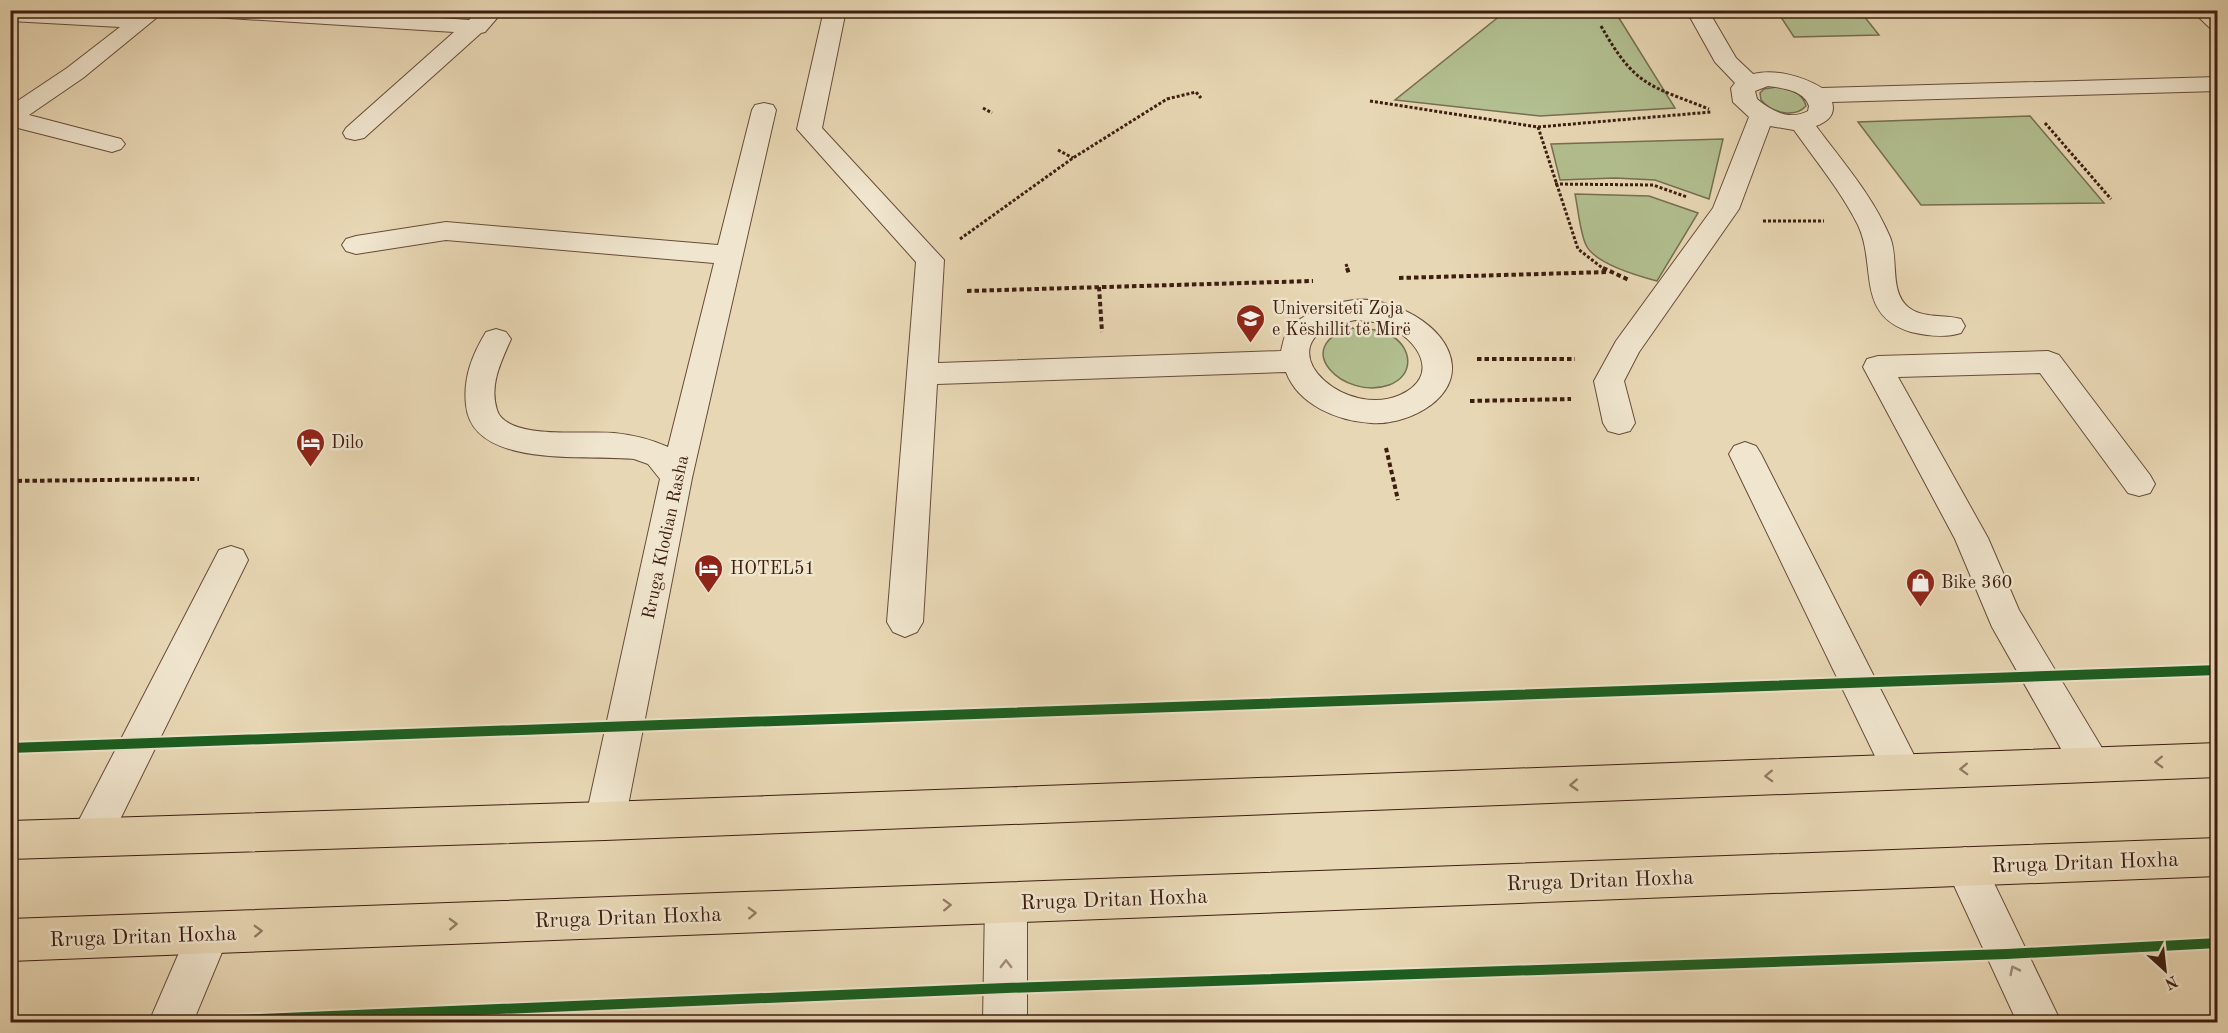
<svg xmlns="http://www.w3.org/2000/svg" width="2228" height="1033" font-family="'Old Standard TT',serif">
  <rect width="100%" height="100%" fill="#e8d7b4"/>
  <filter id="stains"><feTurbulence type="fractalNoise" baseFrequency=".00333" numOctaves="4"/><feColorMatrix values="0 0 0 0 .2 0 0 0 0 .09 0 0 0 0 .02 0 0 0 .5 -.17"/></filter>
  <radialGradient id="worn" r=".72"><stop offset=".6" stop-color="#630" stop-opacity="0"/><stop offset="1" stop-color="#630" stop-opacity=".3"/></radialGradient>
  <path fill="#b2bf90" stroke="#776e50" stroke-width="1.5" d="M 1614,10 L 1675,108 L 1540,116 L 1395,100 L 1506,11 Z
    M 1777,11 L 1860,11 L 1879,35 L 1794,37 Z
    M 1777,87 C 1789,89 1803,92 1806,106 C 1794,119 1771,112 1761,100 L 1760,93 L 1764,89 Z
    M 2030,116 L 2104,203 L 1921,205 L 1858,122 Z
    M 1723,139 L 1709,199 L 1655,180 L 1615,178 L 1560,180 L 1551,144 Z
    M 1575,194 L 1649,196 L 1698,213 L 1657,281 C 1638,276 1595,264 1586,245 C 1580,233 1578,208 1575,194 Z
    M 1352,328 C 1366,328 1380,329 1392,336 C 1413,349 1414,376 1389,385 C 1344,401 1288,346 1352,328 Z"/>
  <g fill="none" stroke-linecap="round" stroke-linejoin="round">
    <defs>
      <path id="minor" d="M 10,10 L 136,14 L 140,10 L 166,10 L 83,78 L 29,115 L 121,139 L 125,144 L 121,149 L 112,152 L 10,126 L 10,106 L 67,68 L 120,27 L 10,21 Z
        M 201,10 L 325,10 L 469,20 L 479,10 L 504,10 L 485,32 L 481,33 L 364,138 L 355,140 L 346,138 L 343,133 L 346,128 L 454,32 L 212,17 L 204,15 Z
        M 824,10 L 846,10 L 822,128 L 944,260 L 938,363 L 1281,351 C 1283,344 1284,335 1288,330 C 1303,312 1332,303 1354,300 C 1389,296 1450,325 1452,366 C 1454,403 1403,426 1371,423 C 1338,421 1298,405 1286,372 L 937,384 L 923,622 L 917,632 L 905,637 L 893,632 L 887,622 L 916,262 L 797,129 ZM 1355,320 C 1365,321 1377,321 1387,326 C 1418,339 1442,376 1400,395 C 1348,418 1274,356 1328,327 C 1336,323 1347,322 1355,320 Z
        M 1686,10 L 1708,10 L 1736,58 L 1753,74 C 1776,69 1802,76 1822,88 L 2218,77 L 2218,91 L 1832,102 C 1836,115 1827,122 1816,126 C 1842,161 1873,196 1890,237 C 1899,259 1889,291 1908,307 C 1923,319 1944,314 1961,319 L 1965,326 L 1961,333 C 1945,338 1928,336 1911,332 C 1855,315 1877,266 1858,225 C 1841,191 1816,161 1794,130 L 1770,126 L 1739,209 L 1639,352 L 1624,381 L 1635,423 L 1630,431 L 1619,434 L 1608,431 L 1603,423 L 1594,381 L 1616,341 L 1713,208 L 1749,117 L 1733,102 L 1731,88 L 1735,83 L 1715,62 ZM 1768,86 C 1782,88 1804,90 1809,106 L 1808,111 C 1790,121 1771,111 1757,99 L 1755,91 Z
        M 2191,10 L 2216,10 L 2218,30 L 2210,28 Z
        M 764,103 L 773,105 L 776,110 L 692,478 L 625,821 L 619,834 L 605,840 L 591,834 L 585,821 L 660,479 L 648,464 L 634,459 C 589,454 472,470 466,405 C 463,378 472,355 486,332 L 496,329 L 506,332 L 511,339 C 501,362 489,385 497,410 C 507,441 588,430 614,433 C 634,435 650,439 668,447 L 714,263 L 446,240 L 356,254 L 346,251 L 342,245 L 346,239 L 356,236 L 446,222 L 718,245 L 752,110 L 755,105 Z
        M 2048,351 L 2059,355 L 2150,475 L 2155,484 L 2150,493 L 2139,496 L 2128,493 L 2040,373 L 1898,377 L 1988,538 L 2019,610 L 2105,753 L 2110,765 L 2105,777 L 2091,782 L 2077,777 L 1992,627 L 1955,539 L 1863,367 L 1867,359 L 1878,356 Z
        M 1745,442 L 1756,446 L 1761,454 L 1916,759 L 1921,771 L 1916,783 L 1902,789 L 1888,783 L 1729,454 L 1734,446 Z
        M 231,546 L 243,550 L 248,560 L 105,850 L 91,856 L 77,850 L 71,837 L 77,824 L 219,550 Z
        M 1965,847 L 1979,852 L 2061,1022 L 2017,1022 L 1945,866 L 1951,852 Z
        M 1006,883 L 1021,889 L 1027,903 L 1027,1022 L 983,1022 L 985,903 L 991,889 Z
        M 209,912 L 224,918 L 230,933 L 193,1022 L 149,1022 L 194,918 Z"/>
      <path id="major" d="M 2218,743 L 2218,777 L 605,840 L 10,859 L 10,821 L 605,802 Z
        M 2218,838 L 2218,876 L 10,961 L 10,919 Z"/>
    </defs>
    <use href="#minor" stroke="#674c39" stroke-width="2"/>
    <use href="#major" stroke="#3c1d10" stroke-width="2"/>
    <path stroke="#3c1d10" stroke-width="3" stroke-dasharray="3 2" stroke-linecap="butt" d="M 1601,26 C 1635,86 1648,85 1709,109
      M 1370,101 L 1538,127 L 1711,112
      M 983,108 L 992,113
      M 2045,123 L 2111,199
      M 1538,127 L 1578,249 L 1605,270
      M 1058,150 L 1073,158
      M 1555,184 L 1653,185 L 1687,197
      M 1763,221 L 1824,221
      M 960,239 L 1073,158 L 1167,99 L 1196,92 L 1201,98
      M 1346,264 L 1348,270"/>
    <path stroke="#3c1d10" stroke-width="4" stroke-dasharray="4.5 3" stroke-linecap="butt" d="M 1347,268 L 1349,274
      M 1603,268 L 1629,280
      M 1399,278 L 1608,272
      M 1099,287 L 1102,332
      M 967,291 L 1313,281
      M 1477,359 L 1575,359
      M 1470,401 L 1571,399
      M 1386,448 L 1398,500
      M 10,481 L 199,479"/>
    <use href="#minor" fill="#f0e5ce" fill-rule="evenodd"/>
    <use href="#major" fill="#e8d7b4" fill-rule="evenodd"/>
    <defs>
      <path id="cycleway" d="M 10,748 L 2218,670
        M 188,1022 L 1006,988 L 2007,954 L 2218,943"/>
    </defs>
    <use href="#cycleway" stroke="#f0e5ce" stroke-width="14"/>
    <use href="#cycleway" stroke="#1b5e20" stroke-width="10"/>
  </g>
  <defs><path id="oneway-chevron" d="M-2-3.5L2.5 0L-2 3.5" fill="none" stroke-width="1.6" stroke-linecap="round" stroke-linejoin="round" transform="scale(1.5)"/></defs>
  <g stroke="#927a62">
    <use href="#oneway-chevron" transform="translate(2159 762) rotate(178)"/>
    <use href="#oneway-chevron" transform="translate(1964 769) rotate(178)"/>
    <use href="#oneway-chevron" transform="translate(1769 776) rotate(178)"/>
    <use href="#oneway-chevron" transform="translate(1574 785) rotate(177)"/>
    <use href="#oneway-chevron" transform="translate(947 905) rotate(-2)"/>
    <use href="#oneway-chevron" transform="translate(752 913) rotate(-2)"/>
    <use href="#oneway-chevron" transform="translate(453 924) rotate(-2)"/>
    <use href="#oneway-chevron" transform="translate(258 931) rotate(-2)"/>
  </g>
  <g stroke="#9f8b78">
    <use href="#oneway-chevron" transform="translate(1006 964) rotate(-90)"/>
    <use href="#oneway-chevron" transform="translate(2014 970) rotate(-116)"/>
  </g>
  <defs>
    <symbol id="university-pin" viewBox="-11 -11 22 30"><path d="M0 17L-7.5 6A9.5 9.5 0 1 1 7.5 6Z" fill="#8f2418" stroke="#f0e5ce"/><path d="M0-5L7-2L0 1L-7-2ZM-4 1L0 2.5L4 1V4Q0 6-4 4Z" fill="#fff"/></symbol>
    <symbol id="hotel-pin" viewBox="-11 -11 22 30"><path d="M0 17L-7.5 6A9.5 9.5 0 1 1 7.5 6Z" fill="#8f2418" stroke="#f0e5ce"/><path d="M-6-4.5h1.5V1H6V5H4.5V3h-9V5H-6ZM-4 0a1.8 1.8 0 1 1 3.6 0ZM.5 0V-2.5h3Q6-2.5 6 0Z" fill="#fff"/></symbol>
    <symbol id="shop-pin" viewBox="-11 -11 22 30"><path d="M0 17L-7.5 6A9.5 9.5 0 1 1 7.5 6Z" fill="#8f2418" stroke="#f0e5ce"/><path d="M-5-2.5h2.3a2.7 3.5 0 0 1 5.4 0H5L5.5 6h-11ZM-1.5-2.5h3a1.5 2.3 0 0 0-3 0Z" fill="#fff"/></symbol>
  </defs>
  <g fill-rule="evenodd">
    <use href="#university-pin" x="1234" y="302" width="33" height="45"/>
    <use href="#hotel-pin" x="294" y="426" width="33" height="45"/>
    <use href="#hotel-pin" x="692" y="552" width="33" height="45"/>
    <use href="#shop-pin" x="1904" y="566" width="33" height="45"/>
  </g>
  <g text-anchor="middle" stroke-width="5" stroke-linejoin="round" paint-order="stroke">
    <g font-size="18" fill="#3c1d10" stroke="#f0e5ce" text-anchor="start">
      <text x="1272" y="314">Universiteti Zoja<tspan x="1272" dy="21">e Këshillit të Mirë</tspan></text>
      <text x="331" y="448">Dilo</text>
      <text x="730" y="574">HOTEL51</text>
      <text x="1941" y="588">Bike 360</text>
    </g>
    <g font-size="18" fill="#3c1d10" stroke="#f0e5ce">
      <text transform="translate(665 537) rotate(-78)" y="6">Rruga Klodian Rasha</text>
    </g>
    <g font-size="21" fill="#3c1d10" stroke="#f0e5ce">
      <text transform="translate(2085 862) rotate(-2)" y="7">Rruga Dritan Hoxha</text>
      <text transform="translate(1600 880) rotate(-2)" y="7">Rruga Dritan Hoxha</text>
      <text transform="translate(1114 899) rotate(-2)" y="7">Rruga Dritan Hoxha</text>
      <text transform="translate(628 917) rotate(-2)" y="7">Rruga Dritan Hoxha</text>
      <text transform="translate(143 936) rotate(-2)" y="7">Rruga Dritan Hoxha</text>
    </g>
  </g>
  <rect width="2228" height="1033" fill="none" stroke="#e8d7b4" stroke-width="36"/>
  <rect x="12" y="12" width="2204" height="1009" fill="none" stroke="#3c1d10" stroke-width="3"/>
  <rect x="18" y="18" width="2192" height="997" fill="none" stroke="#3c1d10" stroke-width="1.5"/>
  <g transform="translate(2165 970) rotate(153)" stroke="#f0e5ce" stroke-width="4.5" paint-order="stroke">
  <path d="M0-4.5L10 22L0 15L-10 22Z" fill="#3c1d10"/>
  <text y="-9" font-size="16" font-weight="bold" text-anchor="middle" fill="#3c1d10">N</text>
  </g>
  <rect width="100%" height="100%" filter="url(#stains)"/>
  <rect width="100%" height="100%" fill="url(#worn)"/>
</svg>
